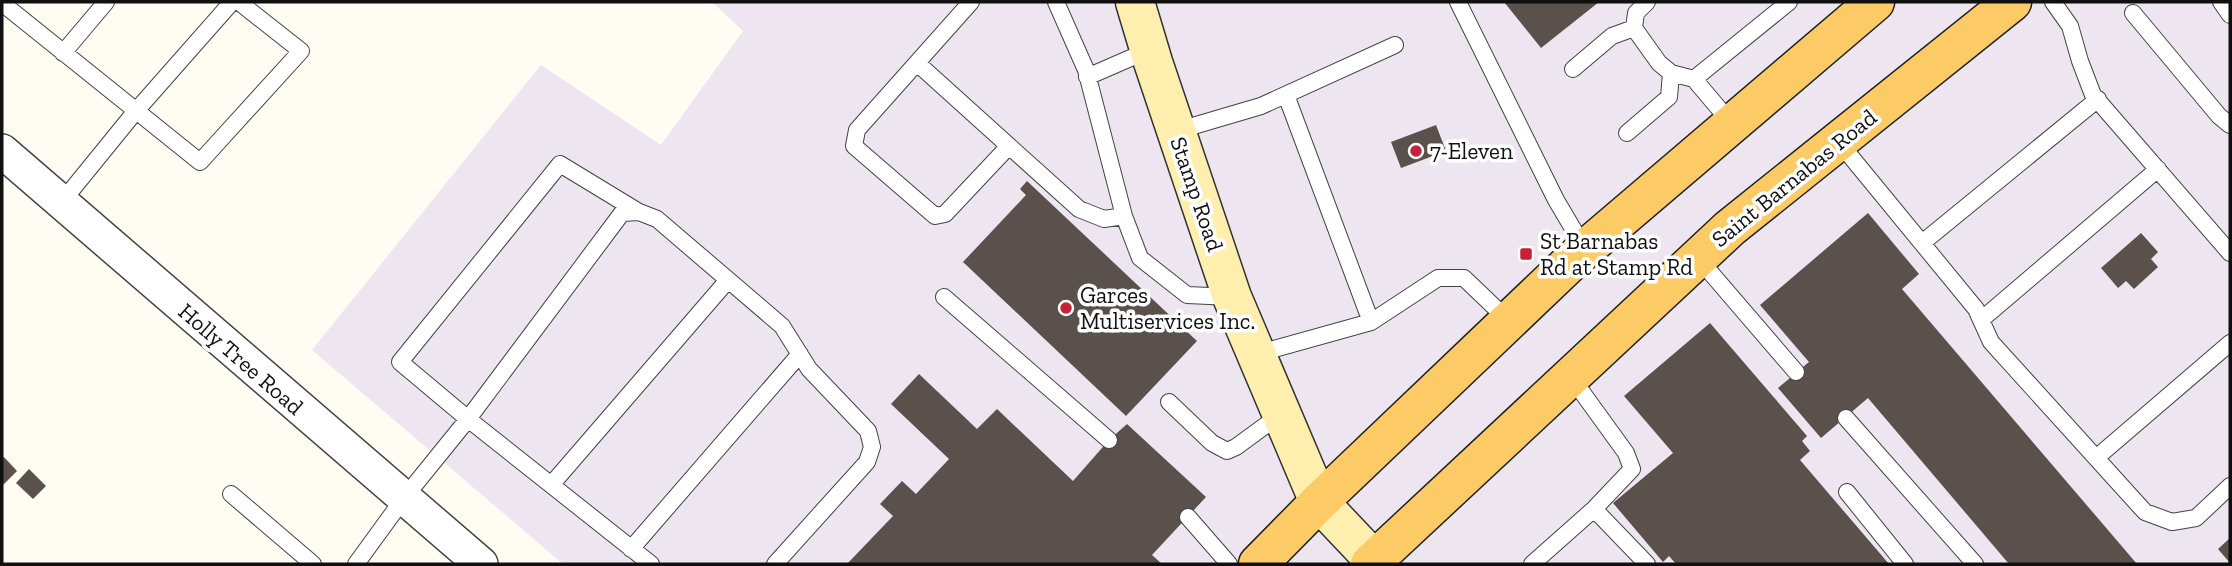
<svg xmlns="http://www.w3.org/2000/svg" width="2232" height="566" font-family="'Zilla Slab',serif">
  <rect width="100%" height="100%" fill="#fffcf4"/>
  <path fill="#ede5ef" d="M 712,2 L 2230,2 L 2230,564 L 563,564 L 312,350 L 541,65 L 661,145 L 743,31 Z"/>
  <path fill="#5a504c" d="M 1504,2 L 1599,2 L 1541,48 Z
    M 1436,125 L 1446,151 L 1401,168 L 1391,142 Z
    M 1027,181 L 1197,341 L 1126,416 L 963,262 L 1026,195 L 1020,189 Z
    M 1868,213 L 1919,274 L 1902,289 L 2137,564 L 2009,564 L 1868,398 L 1821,438 L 1778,388 L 1809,362 L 1760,305 Z
    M 2141,233 L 2158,252 L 2151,259 L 2158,267 L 2134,289 L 2126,281 L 2118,288 L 2101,268 Z
    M 1710,323 L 1807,436 L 1802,441 L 1810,451 L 1800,460 L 1889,564 L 1676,564 L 1669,556 L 1663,562 L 1613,503 L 1673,453 L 1624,396 Z
    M 919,374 L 977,429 L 997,409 L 1073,481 L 1109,440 L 1127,424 L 1206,497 L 1152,555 L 1162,564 L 847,564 L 893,516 L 880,504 L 902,481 L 916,494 L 949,459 L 891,404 Z
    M 4,457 L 17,471 L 2,486 L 2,459 Z
    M 29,469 L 46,486 L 33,499 L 16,483 Z
    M 2230,538 L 2230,563 L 2218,549 Z"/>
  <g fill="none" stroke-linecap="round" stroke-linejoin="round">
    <defs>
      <path id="lane" d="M 971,2 L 857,130 L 854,146 L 935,216 L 945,214 L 1009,146 L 1079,209 L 1104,219 L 1124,216
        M 1056,2 L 1086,70 L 1124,216 L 1140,258 L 1187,295 L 1232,297
        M 1458,2 L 1556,200 L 1585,249
        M 1647,2 L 1636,13 L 1634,28 L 1659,63 L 1671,73 L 1694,79 L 1789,2
        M 2053,2 L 2070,26 L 2080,61 L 2093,95 L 2230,253
        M 2221,2 L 2230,15
        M 2,3 L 200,162 L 301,51 L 239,2
        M 2133,13 L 2219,116 L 2230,125
        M 63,53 L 106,2
        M 917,63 L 1009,146
        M 1573,69 L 1612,36 L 1634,28
        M 1087,77 L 1149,50
        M 1694,79 L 1732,124
        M 1286,95 L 1371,322 L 1438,278 L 1464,278 L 1509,321
        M 1176,131 L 1261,106 L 1395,45
        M 1627,133 L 1669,97 L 1671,73
        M 1838,141 L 1976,309 L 1991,342 L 2145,512 L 2172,522 L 2196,518 L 2230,486
        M 61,203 L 135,112 L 232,2
        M 639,212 L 560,164 L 400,362 L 468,419 L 622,213 L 639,212 L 657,219 L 782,326 L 809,369 L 868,431 L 872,447 L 867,462 L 775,564
        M 1922,243 L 2098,99
        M 1698,258 L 1796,372
        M 944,297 L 1109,440
        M 1981,320 L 2158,169
        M 1256,354 L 1371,322
        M 1571,377 L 1626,453 L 1632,469 L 1594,509
        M 1169,402 L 1212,443 L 1227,451 L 1236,447 L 1281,414
        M 1846,418 L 1975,564
        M 2096,458 L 2230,343
        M 551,485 L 728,280
        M 1847,492 L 1905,564
        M 231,494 L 313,564
        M 1188,517 L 1229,564
        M 631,549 L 800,354
        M 356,564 L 404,498 L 468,419 L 651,564
        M 1532,564 L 1594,509 L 1647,564"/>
      <path id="street" d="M 2,151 L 481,564"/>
      <path id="secondary" d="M 1135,2 L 1153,62 L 1232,297 L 1319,502 L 1374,560"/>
      <path id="primary" d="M 1258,564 L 1319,502 L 1576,257 L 1875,2
        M 1370,564 L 1730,228 L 2012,2"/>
    </defs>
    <use href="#lane" stroke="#434343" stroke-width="18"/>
    <use href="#street" stroke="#434343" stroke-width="36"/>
    <use href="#secondary" stroke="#323232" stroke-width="41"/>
    <use href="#primary" stroke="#212121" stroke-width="41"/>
    <use href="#lane" stroke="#fff" stroke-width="16"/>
    <use href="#street" stroke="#fff" stroke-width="33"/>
    <use href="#secondary" stroke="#ffefaf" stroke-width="38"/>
    <use href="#primary" stroke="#fdcb66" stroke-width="38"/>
  </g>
  <g fill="#c72138" stroke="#fff" stroke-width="2.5">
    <circle cx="1416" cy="151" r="7"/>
    <rect x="1519" y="247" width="14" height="14" rx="3.5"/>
    <circle cx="1066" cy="308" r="7"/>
  </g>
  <g text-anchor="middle" stroke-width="7" stroke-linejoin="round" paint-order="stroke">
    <g font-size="23" fill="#101010" stroke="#fff" text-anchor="start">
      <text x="1430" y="159">7-Eleven</text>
      <text x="1540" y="249">St Barnabas<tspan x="1540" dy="26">Rd at Stamp Rd</tspan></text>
      <text x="1080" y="303">Garces<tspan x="1080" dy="26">Multiservices Inc.</tspan></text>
    </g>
    <g font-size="23" fill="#101010" stroke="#fff">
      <text transform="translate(1794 178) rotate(-39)" y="8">Saint Barnabas Road</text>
      <text transform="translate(1197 194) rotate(71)" y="8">Stamp Road</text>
      <text transform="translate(241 359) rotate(41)" y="8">Holly Tree Road</text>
    </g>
  </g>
  <rect width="2232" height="566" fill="none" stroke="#101010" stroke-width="7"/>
</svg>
